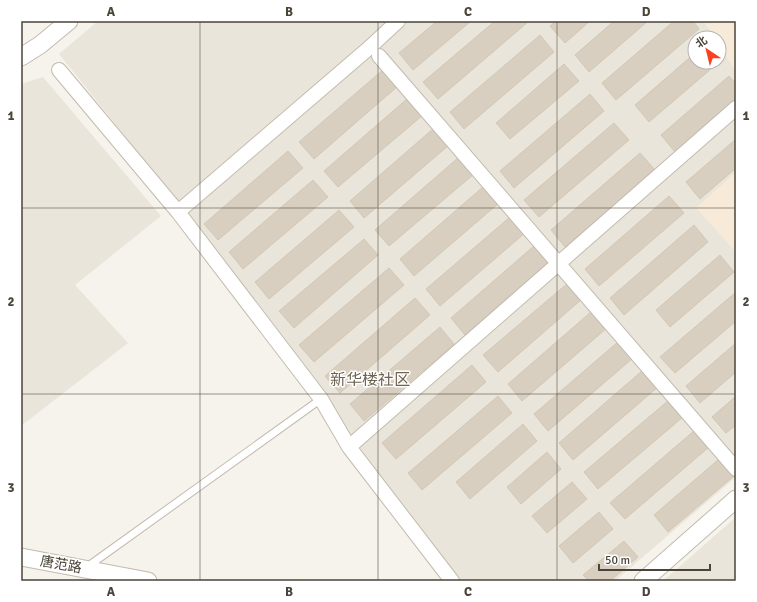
<svg xmlns="http://www.w3.org/2000/svg" width="757" height="602" font-family="Signika,'Noto Sans SC',sans-serif">
  <rect width="100%" height="100%" fill="#f6f3ec"/>
  <path fill="#eae5da" d="M 98,21 L 704,21 L 715,38 L 695,38 L 695,62 L 719,62 L 719,44 L 736,72 L 736,172 L 697,208 L 736,252 L 736,477 L 615,581 L 459,581 L 181,206 L 59,54 Z
    M 43,77 L 161,216 L 75,285 L 128,343 L 21,426 L 21,84 Z
    M 736,517 L 736,581 L 663,581 Z"/>
  <path fill="#f7ead8" d="M 704,21 L 736,21 L 736,72 L 719,44 L 719,38 L 715,38 Z
    M 736,172 L 736,252 L 696,208 Z"/>
  <path fill="#d8cfc1" stroke="#d3c7b4" d="M 437,21 L 471,21 L 413,70 L 399,53 Z
    M 495,21 L 528,22 L 438,99 L 423,82 Z
    M 556,21 L 590,21 L 565,43 L 550,26 Z
    M 614,21 L 648,21 L 589,72 L 575,55 Z
    M 674,21 L 693,21 L 699,29 L 616,100 L 602,83 Z
    M 540,35 L 554,52 L 464,129 L 450,112 Z
    M 695,53 L 695,62 L 718,63 L 649,122 L 635,105 Z
    M 564,64 L 579,81 L 510,139 L 496,123 Z
    M 384,69 L 398,86 L 314,159 L 299,142 Z
    M 729,76 L 736,84 L 736,100 L 675,152 L 661,135 Z
    M 590,94 L 604,111 L 514,188 L 500,171 Z
    M 408,98 L 423,115 L 338,187 L 324,171 Z
    M 614,123 L 629,140 L 539,217 L 524,200 Z
    M 434,128 L 449,145 L 364,218 L 350,201 Z
    M 736,139 L 736,168 L 700,199 L 686,182 Z
    M 288,151 L 303,168 L 218,240 L 204,224 Z
    M 640,153 L 655,170 L 565,247 L 551,230 Z
    M 459,157 L 474,174 L 389,246 L 375,230 Z
    M 313,180 L 328,197 L 243,269 L 229,252 Z
    M 484,186 L 499,203 L 414,276 L 400,259 Z
    M 669,196 L 684,213 L 599,286 L 585,269 Z
    M 339,210 L 354,227 L 269,299 L 255,282 Z
    M 510,217 L 525,233 L 440,306 L 426,289 Z
    M 694,225 L 708,242 L 624,315 L 610,298 Z
    M 364,239 L 378,255 L 294,328 L 279,311 Z
    M 535,245 L 550,262 L 465,335 L 451,318 Z
    M 720,255 L 734,272 L 670,327 L 656,310 Z
    M 389,268 L 404,285 L 314,362 L 299,345 Z
    M 568,283 L 582,299 L 498,372 L 483,355 Z
    M 736,292 L 736,321 L 675,373 L 660,357 Z
    M 415,298 L 430,315 L 340,393 L 325,376 Z
    M 592,311 L 607,328 L 522,401 L 508,384 Z
    M 440,327 L 454,344 L 364,421 L 350,404 Z
    M 619,341 L 633,358 L 548,431 L 534,414 Z
    M 736,343 L 736,372 L 700,403 L 686,386 Z
    M 472,365 L 486,382 L 396,459 L 382,443 Z
    M 643,370 L 658,387 L 573,460 L 559,443 Z
    M 498,396 L 512,413 L 422,490 L 408,473 Z
    M 736,396 L 736,425 L 726,433 L 712,417 Z
    M 669,400 L 683,417 L 598,489 L 584,472 Z
    M 523,424 L 537,441 L 470,499 L 456,482 Z
    M 695,430 L 709,447 L 625,519 L 610,503 Z
    M 547,452 L 561,469 L 521,504 L 507,487 Z
    M 719,459 L 734,476 L 668,532 L 654,515 Z
    M 572,482 L 587,499 L 547,533 L 532,516 Z
    M 599,512 L 613,529 L 573,563 L 559,546 Z
    M 624,541 L 638,557 L 610,581 L 589,581 L 583,575 Z"/>
  <g fill="none" stroke-linecap="round" stroke-linejoin="round">
    <defs>
      <path id="service" d="M 87,567 L 321,399"/>
      <path id="minor" d="M 379,56 L 736,469
        M 59,70 L 178,212 L 321,399 L 349,447 L 452,581
        M 178,212 L 369,48 L 398,21
        M 349,447 L 736,108"/>
      <path id="tertiary" d="M 21,57 L 40,45 L 69,21
        M 21,557 L 148,581
        M 643,581 L 736,499"/>
    </defs>
    <use href="#service" stroke="#c2bbae" stroke-width="9"/>
    <use href="#minor" stroke="#c2bbae" stroke-width="16"/>
    <use href="#tertiary" stroke="#c2bbae" stroke-width="19"/>
    <use href="#service" stroke="#fff" stroke-width="7"/>
    <use href="#minor" stroke="#fff" stroke-width="14"/>
    <use href="#tertiary" stroke="#fff" stroke-width="17"/>
  </g>
  <path fill="none" stroke="#4b4439" stroke-width="1" stroke-opacity="0.55" d="M 200,21 L 200,581M 378,21 L 378,581M 557,21 L 557,581M 21,208 L 736,208M 21,394 L 736,394"/>
  <g text-anchor="middle" stroke-width="3" stroke-linejoin="round" paint-order="stroke">
    <g font-size="14" fill="#4b4439" stroke="#fff">
      <text transform="translate(61 564) rotate(10)" y="5">唐范路</text>
    </g>
    <g font-size="16" fill="#6e6250" stroke="#fff">
      <text x="370" y="385">新华楼社区</text>
    </g>
  </g>
  <rect width="757" height="602" fill="none" stroke="#ffffff" stroke-width="44"/>
  <g transform="translate(707 50) rotate(325)"><circle r="19" fill="#ffffff" stroke="#b7b4b0"/>
  <path d="M0-3L7 15L0 10L-7 15Z" fill="#fc3f1d"/>
  <text y="-6" font-size="11" font-weight="bold" text-anchor="middle" fill="#4b4439">北</text>
  </g>
  <path d="M599 564v6h111v-6" fill="none" stroke="#4b4439" stroke-width="2"/>
  <text x="605" y="564" font-size="12" fill="#4b4439" stroke="#ffffff" stroke-width="3" paint-order="stroke">50 m</text>
  <rect x="22" y="22" width="713" height="558" fill="none" stroke="#4b4439" stroke-width="1.5"/>
  <g font-size="13" text-anchor="middle" font-weight="bold" fill="#4b4439">
    <text x="111" y="16">A</text>
    <text x="289" y="16">B</text>
    <text x="468" y="16">C</text>
    <text x="646" y="16">D</text>
    <text x="11" y="120">1</text>
    <text x="746" y="120">1</text>
    <text x="11" y="306">2</text>
    <text x="746" y="306">2</text>
    <text x="11" y="492">3</text>
    <text x="746" y="492">3</text>
    <text x="111" y="596">A</text>
    <text x="289" y="596">B</text>
    <text x="468" y="596">C</text>
    <text x="646" y="596">D</text>
  </g>
</svg>
